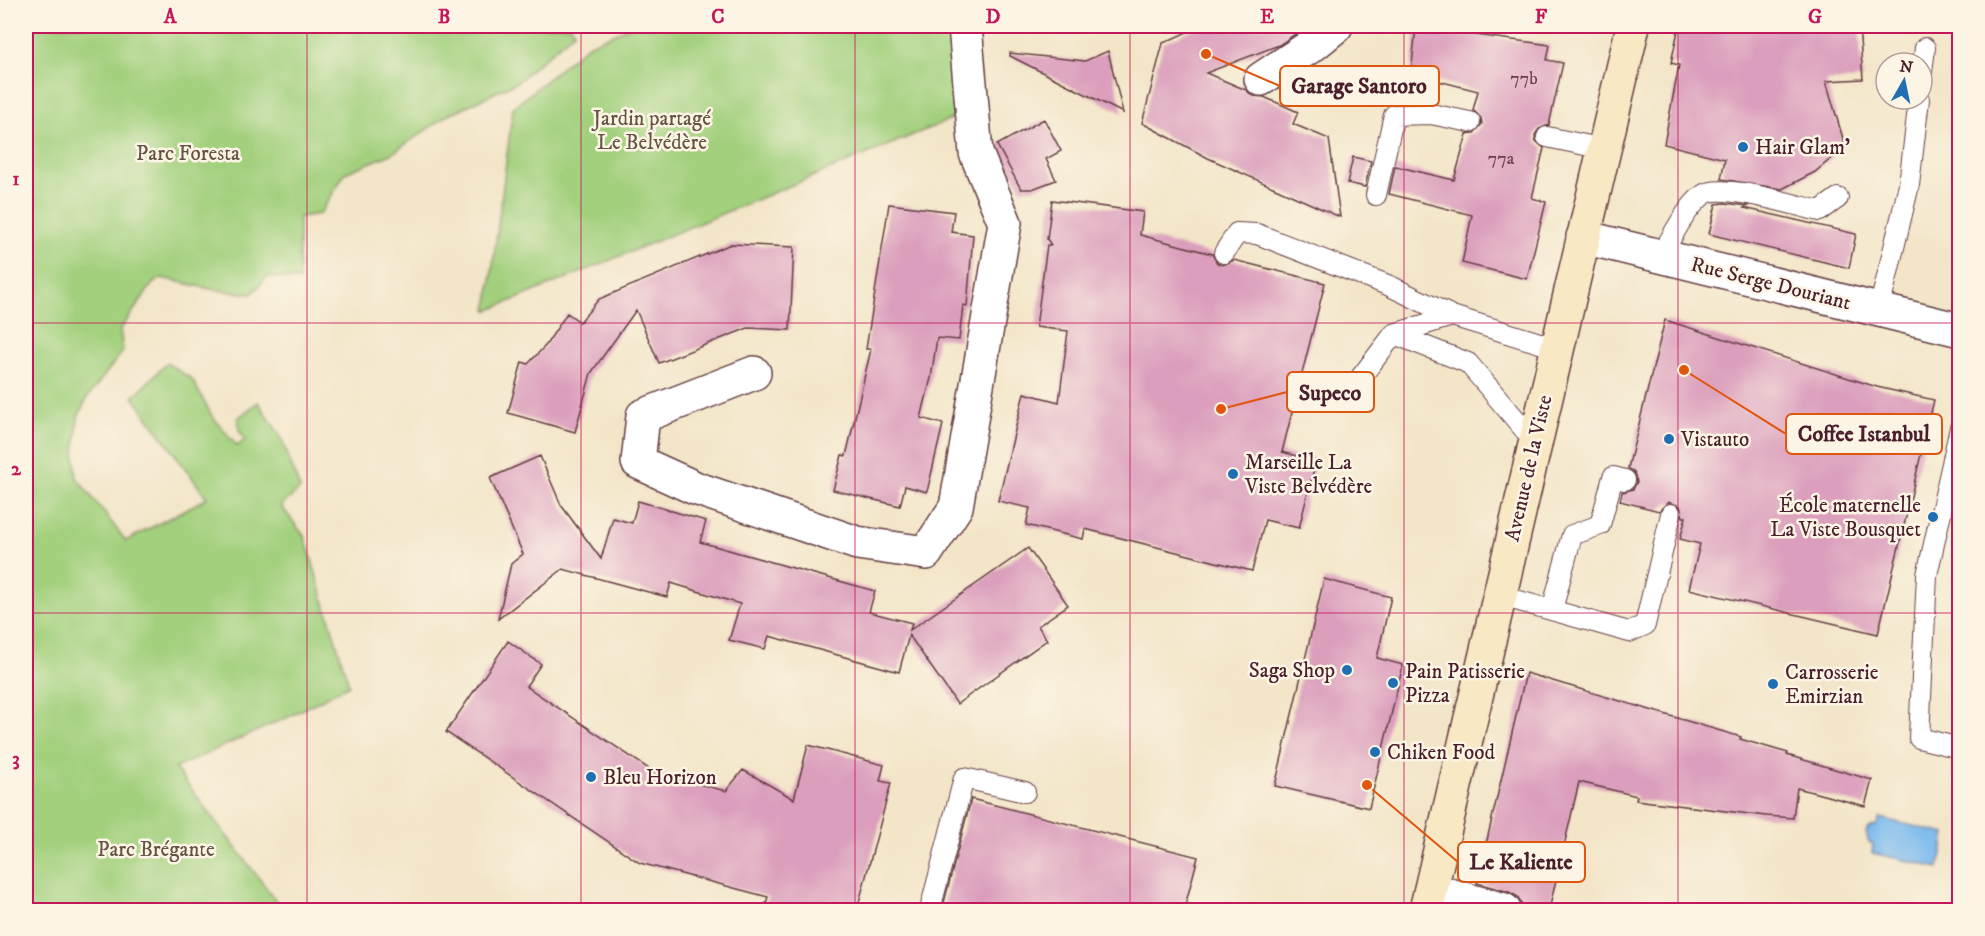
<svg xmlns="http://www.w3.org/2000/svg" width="1985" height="936" font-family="'IM FELL DW Pica',serif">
  <rect width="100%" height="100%" fill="#fcf5e5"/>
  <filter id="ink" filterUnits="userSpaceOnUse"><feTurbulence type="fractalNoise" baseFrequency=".0167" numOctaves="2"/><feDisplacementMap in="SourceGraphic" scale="12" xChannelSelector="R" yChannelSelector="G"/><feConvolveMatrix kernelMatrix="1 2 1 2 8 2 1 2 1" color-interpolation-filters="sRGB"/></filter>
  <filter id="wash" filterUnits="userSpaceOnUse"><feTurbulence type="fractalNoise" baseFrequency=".008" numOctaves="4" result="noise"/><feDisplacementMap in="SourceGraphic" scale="24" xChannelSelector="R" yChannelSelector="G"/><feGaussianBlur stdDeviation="1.35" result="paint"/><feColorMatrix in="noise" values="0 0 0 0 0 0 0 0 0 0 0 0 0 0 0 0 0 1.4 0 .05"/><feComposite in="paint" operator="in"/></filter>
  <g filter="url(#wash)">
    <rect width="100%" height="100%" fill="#f3e5c8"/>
    <path fill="#a2d07d" stroke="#767854" stroke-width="1.5" d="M 26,26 L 572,26 L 574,32 L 517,82 L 448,115 L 391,154 L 345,173 L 320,214 L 299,217 L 299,280 L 267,277 L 252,294 L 215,290 L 162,278 L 153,283 L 120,330 L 123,351 L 87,398 L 78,417 L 75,455 L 77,478 L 126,541 L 207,498 L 133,397 L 167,363 L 192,379 L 212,416 L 237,446 L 245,440 L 239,430 L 238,418 L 258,402 L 281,437 L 300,489 L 281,506 L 305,537 L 349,685 L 288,717 L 175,768 L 283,910 L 26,910 Z
      M 632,26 L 951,26 L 959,116 L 487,311 L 513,108 L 588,45 Z"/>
    <path fill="#7abaee" stroke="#626c8c" stroke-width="1.5" d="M 1880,818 L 1946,834 L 1939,868 L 1872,853 L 1873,844 L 1869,842 L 1866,833 L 1868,828 L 1877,825 Z"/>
    <g id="blocks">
      <path fill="#db9ebc" d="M 1200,26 L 1307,26 L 1279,45 L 1206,73 L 1246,90 L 1253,96 L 1264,97 L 1298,112 L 1293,124 L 1329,139 L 1340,217 L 1208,158 L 1142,123 L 1163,43 Z
        M 1679,26 L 1859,26 L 1863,79 L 1826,81 L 1844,142 L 1839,152 L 1815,172 L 1782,189 L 1721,179 L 1725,159 L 1664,144 L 1679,65 L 1671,63 Z
        M 1416,27 L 1550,45 L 1547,60 L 1563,63 L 1549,125 L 1539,129 L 1535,135 L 1536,141 L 1544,148 L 1532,198 L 1546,202 L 1527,279 L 1462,263 L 1472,215 L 1389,194 L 1395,166 L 1454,180 L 1467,134 L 1474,133 L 1482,124 L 1481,118 L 1473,110 L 1478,91 L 1411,74 Z
        M 1108,51 L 1123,113 L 1010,56 L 1010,53 L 1085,61 Z
        M 1044,119 L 1061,151 L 1046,159 L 1056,180 L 1032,189 L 1021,189 L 997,145 Z
        M 1353,157 L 1371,161 L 1365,187 L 1347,183 Z
        M 1052,200 L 1143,212 L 1140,235 L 1212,254 L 1217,263 L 1223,265 L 1234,260 L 1325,283 L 1282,452 L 1316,461 L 1299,528 L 1265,520 L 1252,571 L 1085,529 L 1083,539 L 1026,525 L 1030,508 L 998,501 L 1024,393 L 1059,402 L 1068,331 L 1036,327 L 1047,245 L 1051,245 L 1047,239 Z
        M 1725,203 L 1748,206 L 1744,208 L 1856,234 L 1849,268 L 1709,234 L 1716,204 Z
        M 889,204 L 954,212 L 951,232 L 973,235 L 967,306 L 963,305 L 959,340 L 937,338 L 931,378 L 921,418 L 943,424 L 927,492 L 905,486 L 900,506 L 833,490 L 842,455 L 846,456 L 871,349 L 866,349 Z
        M 731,244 L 794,247 L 790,330 L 748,328 L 659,363 L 636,310 L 591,373 L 575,432 L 508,413 L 522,362 L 528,364 L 546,345 L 567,313 L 580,322 L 599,299 Z
        M 1665,320 L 1877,387 L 1934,400 L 1878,634 L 1689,589 L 1700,544 L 1680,539 L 1686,517 L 1683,517 L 1680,506 L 1668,502 L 1659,511 L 1620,501 L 1622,492 L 1633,489 L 1637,482 L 1634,472 L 1628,468 Z
        M 540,456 L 561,505 L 601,559 L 613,518 L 632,523 L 638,501 L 706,521 L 700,542 L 875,591 L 869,612 L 912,623 L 910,630 L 1028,548 L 1068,605 L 1038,626 L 1047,640 L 957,704 L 909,635 L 899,672 L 769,636 L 765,649 L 729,640 L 740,604 L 671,583 L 667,597 L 563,569 L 498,619 L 511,564 L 523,554 L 490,478 Z
        M 1324,579 L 1391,597 L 1377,658 L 1403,665 L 1369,808 L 1275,786 Z
        M 508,641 L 541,664 L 526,686 L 655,773 L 726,791 L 743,770 L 794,799 L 808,745 L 884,765 L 880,781 L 891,783 L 857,910 L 764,910 L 768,897 L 640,863 L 446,732 Z
        M 1526,673 L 1741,737 L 1740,739 L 1788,753 L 1787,755 L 1872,780 L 1865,806 L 1797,788 L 1793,818 L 1766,816 L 1636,800 L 1637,796 L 1579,782 L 1549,910 L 1522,906 L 1518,897 L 1509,892 L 1477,883 Z
        M 971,799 L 1198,857 L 1184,910 L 942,910 Z"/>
    </g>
  </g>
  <g filter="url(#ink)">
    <use href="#blocks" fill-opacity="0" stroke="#633d43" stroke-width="1.5"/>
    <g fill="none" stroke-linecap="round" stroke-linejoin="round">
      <defs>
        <path id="lane" d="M 1922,72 L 1925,48
          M 1547,137 L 1604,149
          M 1376,195 L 1394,115 L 1431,114 L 1470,122
          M 1224,253 L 1237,233 L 1257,234 L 1390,286 L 1452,316
          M 1661,255 C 1673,236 1685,209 1703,195 C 1720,182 1798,206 1820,211 L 1838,198
          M 1879,310 L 1909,185 L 1919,99
          M 1394,334 L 1468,363 L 1534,441
          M 1351,390 L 1394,334 L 1452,316 L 1556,348
          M 1960,428 L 1927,575 L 1919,738 L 1960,748
          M 1498,595 L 1629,632 L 1645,625 L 1671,514
          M 1552,610 L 1572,535 L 1600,525 L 1613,477 L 1625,480
          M 930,910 L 964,778 L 1025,792"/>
        <path id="street" d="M 1261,79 L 1314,44 L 1336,26
          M 1583,237 L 1960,330
          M 754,373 L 643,416 L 638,462 L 695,488 L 857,543 L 926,553 L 956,507 L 1005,223 L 976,153 L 965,26
          M 1431,890 L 1504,910"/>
        <path id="secondary" d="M 1426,910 L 1633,26"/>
      </defs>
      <use href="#lane" stroke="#633d43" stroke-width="22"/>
      <use href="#street" stroke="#633d43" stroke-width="36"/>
      <use href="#secondary" stroke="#633d43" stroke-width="36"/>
      <use href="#lane" stroke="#fff" stroke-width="20"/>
      <use href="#street" stroke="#fff" stroke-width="33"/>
      <use href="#secondary" stroke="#f8e8c3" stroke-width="33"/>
    </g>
  </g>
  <path fill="none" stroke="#c2185b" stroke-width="1.5" stroke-opacity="0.55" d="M 307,26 L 307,910M 581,26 L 581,910M 855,26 L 855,910M 1130,26 L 1130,910M 1404,26 L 1404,910M 1678,26 L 1678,910M 26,323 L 1960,323M 26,613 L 1960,613"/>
  <g fill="#1f6fb2" stroke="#fcf5e5" stroke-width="2">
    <circle cx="1743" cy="147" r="6"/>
    <circle cx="1669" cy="439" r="6"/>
    <circle cx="1233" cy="474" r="6"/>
    <circle cx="1933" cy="517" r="6"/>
    <circle cx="1347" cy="670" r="6"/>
    <circle cx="1393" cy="683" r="6"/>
    <circle cx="1773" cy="684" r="6"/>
    <circle cx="1375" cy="752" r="6"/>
    <circle cx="591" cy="777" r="6"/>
  </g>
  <g text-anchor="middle" stroke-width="5" stroke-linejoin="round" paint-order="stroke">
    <g font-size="18" fill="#6e3f4f">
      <text x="1524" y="84">77b</text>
      <text x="1501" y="164">77a</text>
    </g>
    <g font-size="21" fill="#645444" stroke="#fcf5e5">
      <text x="652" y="125">Jardin partagé<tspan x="652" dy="24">Le Belvédère</tspan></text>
      <text x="188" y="160">Parc Foresta</text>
      <text x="156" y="856">Parc Brégante</text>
    </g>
    <g font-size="21" fill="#4a1f2b" stroke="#fcf5e5" text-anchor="start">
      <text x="1755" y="154">Hair Glam'</text>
      <text x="1681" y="446">Vistauto</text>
      <text x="1245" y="469">Marseille La<tspan x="1245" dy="24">Viste Belvédère</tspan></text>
      <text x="1921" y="512" text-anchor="end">École maternelle<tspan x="1921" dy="24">La Viste Bousquet</tspan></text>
      <text x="1335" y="677" text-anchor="end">Saga Shop</text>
      <text x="1405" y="678">Pain Patisserie<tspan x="1405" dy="24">Pizza</tspan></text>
      <text x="1785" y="679">Carrosserie<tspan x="1785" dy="24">Emirzian</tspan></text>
      <text x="1387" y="759">Chiken Food</text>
      <text x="603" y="784">Bleu Horizon</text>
    </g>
    <g font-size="21" fill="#4a1f2b" stroke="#fcf5e5">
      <text transform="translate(1771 283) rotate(14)" y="7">Rue Serge Douriant</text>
      <text transform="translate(1528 468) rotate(-77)" y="7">Avenue de la Viste</text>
    </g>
  </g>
  <path fill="none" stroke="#e0560e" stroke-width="2" d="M1206 54L1280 86M1221 409L1287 392M1684 370L1786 434M1367 785L1458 862"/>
  <g fill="#e0560e" stroke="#fcf5e5" stroke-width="2">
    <circle cx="1206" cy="54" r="6"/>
    <circle cx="1221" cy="409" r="6"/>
    <circle cx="1684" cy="370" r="6"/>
    <circle cx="1367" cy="785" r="6"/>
  </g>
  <g fill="#fcf5e5" stroke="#e0560e" stroke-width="2">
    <rect x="1280" y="66" width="159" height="40" rx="6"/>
    <rect x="1287" y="372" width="87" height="40" rx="6"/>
    <rect x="1786" y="414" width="156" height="40" rx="6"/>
    <rect x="1458" y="842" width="127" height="40" rx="6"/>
  </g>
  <g font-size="22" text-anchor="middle" font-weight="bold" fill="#4a1f2b">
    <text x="1359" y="93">Garage Santoro</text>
    <text x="1330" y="400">Supeco</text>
    <text x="1864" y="441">Coffee Istanbul</text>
    <text x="1521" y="869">Le Kaliente</text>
  </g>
  <rect width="1985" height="936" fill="none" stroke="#fcf5e5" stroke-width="66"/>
  <g transform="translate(1904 81) rotate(9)"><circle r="28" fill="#fcf5e5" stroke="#b59f9b" stroke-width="1.5"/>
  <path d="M0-4.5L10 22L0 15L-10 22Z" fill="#1f6fb2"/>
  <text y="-9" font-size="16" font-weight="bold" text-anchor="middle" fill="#4a1f2b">N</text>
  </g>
  <rect x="33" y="33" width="1919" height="870" fill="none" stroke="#c2185b" stroke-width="2"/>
  <g font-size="20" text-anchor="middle" font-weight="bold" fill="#c2185b">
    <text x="170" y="23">A</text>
    <text x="444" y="23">B</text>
    <text x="718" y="23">C</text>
    <text x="993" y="23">D</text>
    <text x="1267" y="23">E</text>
    <text x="1541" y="23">F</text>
    <text x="1815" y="23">G</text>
    <text x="16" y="185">1</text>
    <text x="16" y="475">2</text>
    <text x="16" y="765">3</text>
  </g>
</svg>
